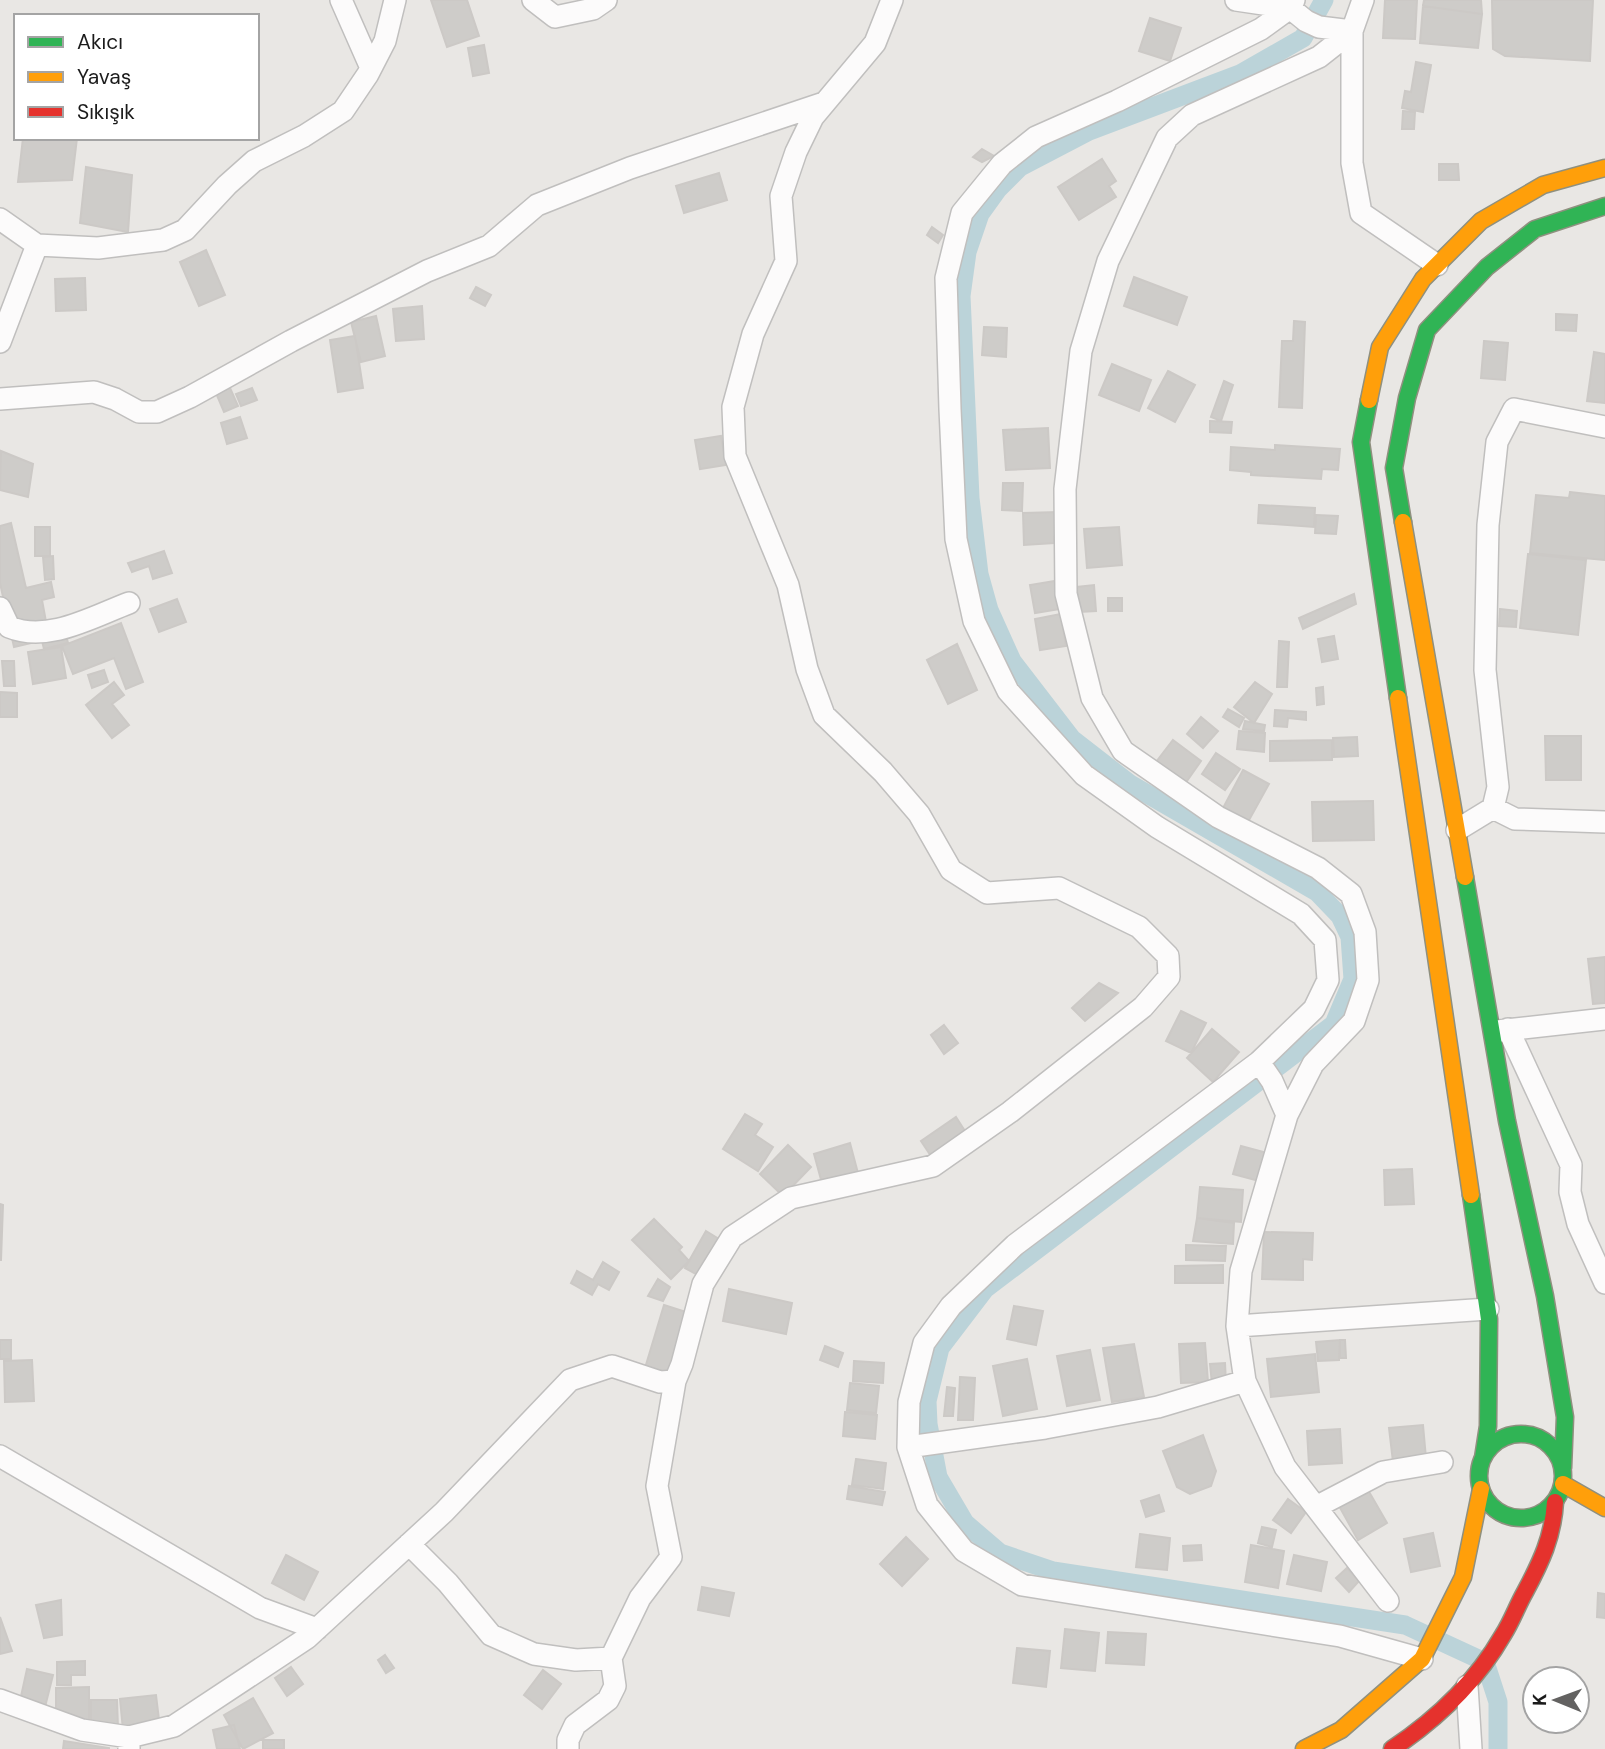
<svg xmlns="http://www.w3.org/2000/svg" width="1605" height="1749" font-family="'DM Sans',sans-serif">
  <rect width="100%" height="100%" fill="#e9e7e4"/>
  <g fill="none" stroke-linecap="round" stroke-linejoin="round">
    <path stroke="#bbd3d9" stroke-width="19" d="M 1324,0 L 1303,38 L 1240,74 L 1089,131 L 1020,167 L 998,189 L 980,214 L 967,252 L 961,296 L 970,498 L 979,574 L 989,610 L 1012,661 L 1072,739 L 1130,784 L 1317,892 L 1340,916 L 1350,937 L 1353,979 L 1334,1024 L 985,1289 L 940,1348 L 927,1401 L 928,1424 L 938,1477 L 965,1523 L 1000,1553 L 1053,1571 L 1405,1625 L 1485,1662 L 1498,1702 L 1498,1749"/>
  </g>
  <path fill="#ceccc9" stroke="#ccc9c6" stroke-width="2" d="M 431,0 L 467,0 L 479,36 L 447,47 Z
    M 1385,0 L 1417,0 L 1415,39 L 1383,38 Z
    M 1424,0 L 1481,0 L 1482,14 L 1423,6 Z
    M 1492,0 L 1593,0 L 1590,61 L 1505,56 L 1493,49 Z
    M 1423,6 L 1482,14 L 1478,48 L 1420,43 Z
    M 1150,18 L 1181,28 L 1170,61 L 1139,51 Z
    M 484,45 L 489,73 L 473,76 L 468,48 Z
    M 1416,62 L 1431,65 L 1423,112 L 1402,108 L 1405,91 L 1411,92 Z
    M 1403,111 L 1415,112 L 1414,129 L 1402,129 Z
    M 23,138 L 77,138 L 72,180 L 18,182 Z
    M 982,149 L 994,156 L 982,162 L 973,157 Z
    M 1102,159 L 1116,181 L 1109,186 L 1116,197 L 1079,220 L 1058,187 Z
    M 1439,164 L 1458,164 L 1459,180 L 1439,180 Z
    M 86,167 L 132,175 L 128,232 L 80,223 Z
    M 719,173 L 727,200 L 684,213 L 676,186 Z
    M 932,227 L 943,235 L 938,243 L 927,235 Z
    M 206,250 L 225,295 L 199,306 L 180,262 Z
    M 1134,277 L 1187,297 L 1177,325 L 1124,306 Z
    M 85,278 L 86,310 L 56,311 L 55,279 Z
    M 476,287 L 491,295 L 485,306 L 470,298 Z
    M 422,306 L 424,339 L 396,341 L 393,309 Z
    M 1556,314 L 1577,315 L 1576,331 L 1556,330 Z
    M 376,316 L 385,356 L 361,362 L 351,322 Z
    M 1294,321 L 1305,322 L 1302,408 L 1279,407 L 1282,341 L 1293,341 Z
    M 984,327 L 1007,328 L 1006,357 L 982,355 Z
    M 355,336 L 363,388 L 338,392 L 330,340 Z
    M 1484,341 L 1508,343 L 1505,380 L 1481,378 Z
    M 1594,352 L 1605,354 L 1605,403 L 1587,401 Z
    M 1112,364 L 1151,380 L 1139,411 L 1099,395 Z
    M 1168,371 L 1195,385 L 1175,422 L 1148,408 Z
    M 1224,381 L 1233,385 L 1221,421 L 1211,417 Z
    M 230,388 L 238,406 L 224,412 L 216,393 Z
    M 252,388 L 257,400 L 241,406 L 236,394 Z
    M 240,417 L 247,438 L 227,444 L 221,423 Z
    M 1210,421 L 1232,422 L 1231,433 L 1210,432 Z
    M 1048,428 L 1050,468 L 1006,470 L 1003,430 Z
    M 721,436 L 726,465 L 700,469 L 695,440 Z
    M 1275,445 L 1340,449 L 1338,470 L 1322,469 L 1321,479 L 1251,475 L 1251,472 L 1230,470 L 1231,447 L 1275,450 Z
    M 1,451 L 33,464 L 28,497 L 0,490 Z
    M 1003,483 L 1023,483 L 1022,511 L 1002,510 Z
    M 1570,492 L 1605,496 L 1605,560 L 1530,553 L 1536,495 L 1569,498 Z
    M 1259,505 L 1315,508 L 1314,527 L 1258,523 Z
    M 1059,512 L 1060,537 L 1054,537 L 1054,543 L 1024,545 L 1023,513 Z
    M 1316,515 L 1338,516 L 1336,534 L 1315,533 Z
    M 11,523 L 26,588 L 51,582 L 54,597 L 42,600 L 47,627 L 40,641 L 14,647 L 0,583 L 0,526 Z
    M 35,527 L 50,527 L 50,556 L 35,556 Z
    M 1119,527 L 1122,565 L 1087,568 L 1084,529 Z
    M 164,551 L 172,573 L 153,579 L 149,566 L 132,572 L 128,563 Z
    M 1528,554 L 1586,560 L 1578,635 L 1520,628 Z
    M 53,556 L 54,579 L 45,580 L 43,557 Z
    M 1055,581 L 1060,609 L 1035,613 L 1030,585 Z
    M 1094,585 L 1096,611 L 1079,612 L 1077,587 Z
    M 1354,594 L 1356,604 L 1303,629 L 1299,618 Z
    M 1108,598 L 1122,598 L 1122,611 L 1108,611 Z
    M 177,599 L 186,622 L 159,632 L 150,609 Z
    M 1500,609 L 1517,611 L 1516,627 L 1499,626 Z
    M 1061,614 L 1066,646 L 1040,650 L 1035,619 Z
    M 63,623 L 68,643 L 44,649 L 39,629 Z
    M 121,623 L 143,682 L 126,689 L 114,658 L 73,674 L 62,646 Z
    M 1334,636 L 1338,659 L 1322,662 L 1318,639 Z
    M 1279,641 L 1289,642 L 1287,687 L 1277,687 Z
    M 957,644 L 977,690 L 948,704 L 927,660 Z
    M 61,647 L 66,678 L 33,684 L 28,652 Z
    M 2,661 L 14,661 L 15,686 L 4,686 Z
    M 104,670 L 108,682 L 92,688 L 88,675 Z
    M 114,682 L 124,695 L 112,704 L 129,725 L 112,738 L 86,705 Z
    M 1255,682 L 1272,694 L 1254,723 L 1234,707 Z
    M 1323,687 L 1324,704 L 1317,705 L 1316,688 Z
    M 0,692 L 17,693 L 17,717 L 0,717 Z
    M 1228,709 L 1244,718 L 1239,727 L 1223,717 Z
    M 1275,710 L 1306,712 L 1306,720 L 1288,718 L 1287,727 L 1274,726 Z
    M 1201,717 L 1218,731 L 1203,748 L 1187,734 Z
    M 1245,721 L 1265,725 L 1264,731 L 1243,729 Z
    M 1239,731 L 1265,733 L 1264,752 L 1237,749 Z
    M 1545,736 L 1581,736 L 1581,780 L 1546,780 Z
    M 1357,737 L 1358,756 L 1334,757 L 1333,738 Z
    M 1173,740 L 1201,761 L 1182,788 L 1153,766 Z
    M 1332,740 L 1332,760 L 1270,761 L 1270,741 Z
    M 1216,753 L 1240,769 L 1225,790 L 1202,774 Z
    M 1243,770 L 1269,784 L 1248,822 L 1223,808 Z
    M 1373,801 L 1374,840 L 1313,841 L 1312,802 Z
    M 1605,957 L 1605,1003 L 1593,1004 L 1588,959 Z
    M 1099,983 L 1118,993 L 1085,1021 L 1072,1008 Z
    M 1181,1011 L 1206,1023 L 1191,1053 L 1166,1041 Z
    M 944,1025 L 958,1043 L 944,1054 L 931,1035 Z
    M 1212,1029 L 1239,1052 L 1213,1082 L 1187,1058 Z
    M 745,1114 L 762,1124 L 755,1135 L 773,1147 L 758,1171 L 723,1149 Z
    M 956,1117 L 972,1142 L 937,1165 L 921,1141 Z
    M 850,1143 L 859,1177 L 823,1187 L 814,1154 Z
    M 788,1145 L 811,1167 L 783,1196 L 760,1174 Z
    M 1241,1146 L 1271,1154 L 1263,1182 L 1233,1174 Z
    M 1412,1169 L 1414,1204 L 1385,1205 L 1384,1170 Z
    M 1200,1187 L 1243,1190 L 1241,1222 L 1197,1218 Z
    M 0,1204 L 3,1205 L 1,1260 L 0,1260 Z
    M 1197,1218 L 1234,1223 L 1233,1244 L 1193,1241 Z
    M 654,1219 L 682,1247 L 679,1250 L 689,1261 L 671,1279 L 632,1240 Z
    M 706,1231 L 724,1242 L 703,1278 L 685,1268 Z
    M 1264,1232 L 1313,1233 L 1312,1260 L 1303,1259 L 1303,1280 L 1262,1279 Z
    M 1186,1245 L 1226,1246 L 1225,1261 L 1186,1260 Z
    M 603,1262 L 619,1272 L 609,1290 L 598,1284 L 592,1295 L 571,1283 L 577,1271 L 593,1280 Z
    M 1223,1265 L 1223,1283 L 1175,1283 L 1175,1266 Z
    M 658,1279 L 670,1287 L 663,1301 L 648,1296 Z
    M 729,1289 L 792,1303 L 786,1334 L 723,1321 Z
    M 664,1305 L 692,1314 L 671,1386 L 642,1378 Z
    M 1014,1306 L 1043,1311 L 1036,1345 L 1007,1339 Z
    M 0,1340 L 11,1340 L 11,1359 L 0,1359 Z
    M 1340,1340 L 1345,1340 L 1346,1358 L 1340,1358 Z
    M 1340,1340 L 1339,1360 L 1318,1361 L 1316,1342 Z
    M 1205,1343 L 1208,1382 L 1181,1383 L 1179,1344 Z
    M 1134,1344 L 1144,1397 L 1112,1402 L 1103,1348 Z
    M 825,1346 L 843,1353 L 838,1367 L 820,1360 Z
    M 1090,1350 L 1100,1400 L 1067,1406 L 1057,1356 Z
    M 1315,1354 L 1319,1392 L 1271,1397 L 1267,1359 Z
    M 1027,1359 L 1037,1409 L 1003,1416 L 993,1366 Z
    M 32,1360 L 34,1401 L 5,1402 L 4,1361 Z
    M 854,1361 L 884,1363 L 883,1383 L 853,1381 Z
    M 1225,1363 L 1226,1383 L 1212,1384 L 1210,1364 Z
    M 960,1377 L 975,1378 L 973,1420 L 958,1420 Z
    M 850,1383 L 879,1386 L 876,1413 L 847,1410 Z
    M 947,1387 L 955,1388 L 953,1416 L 944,1416 Z
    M 845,1412 L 877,1415 L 875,1439 L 843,1436 Z
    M 1423,1425 L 1426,1458 L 1393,1462 L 1389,1428 Z
    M 1340,1429 L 1342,1463 L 1309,1465 L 1307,1431 Z
    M 1203,1435 L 1216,1471 L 1211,1486 L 1190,1494 L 1177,1487 L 1163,1451 Z
    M 856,1459 L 886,1463 L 883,1489 L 852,1485 Z
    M 849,1486 L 885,1492 L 882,1505 L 847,1499 Z
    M 1368,1490 L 1387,1523 L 1358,1540 L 1339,1506 Z
    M 1159,1495 L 1164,1511 L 1146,1517 L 1141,1501 Z
    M 1288,1499 L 1306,1512 L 1291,1533 L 1273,1520 Z
    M 1262,1527 L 1276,1530 L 1272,1547 L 1258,1543 Z
    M 1433,1533 L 1440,1566 L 1411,1572 L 1404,1539 Z
    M 1140,1534 L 1170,1538 L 1167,1570 L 1136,1567 Z
    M 906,1537 L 928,1559 L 902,1586 L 880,1564 Z
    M 1201,1545 L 1202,1560 L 1184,1561 L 1183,1546 Z
    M 1251,1545 L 1284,1551 L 1278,1588 L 1245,1582 Z
    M 286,1555 L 318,1572 L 304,1600 L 272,1583 Z
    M 1294,1555 L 1327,1562 L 1321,1591 L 1287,1584 Z
    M 1347,1568 L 1359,1581 L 1349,1592 L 1336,1578 Z
    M 702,1587 L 734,1593 L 729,1616 L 698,1610 Z
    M 1598,1593 L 1605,1594 L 1605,1618 L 1597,1617 Z
    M 61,1600 L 62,1635 L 44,1638 L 36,1605 Z
    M 0,1617 L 12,1651 L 0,1654 Z
    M 1065,1629 L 1099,1633 L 1095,1671 L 1061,1668 Z
    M 1108,1632 L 1146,1634 L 1144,1665 L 1106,1663 Z
    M 1017,1648 L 1050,1651 L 1046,1687 L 1013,1683 Z
    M 385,1655 L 394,1668 L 386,1673 L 378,1660 Z
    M 85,1661 L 85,1675 L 71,1675 L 71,1685 L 57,1685 L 57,1662 Z
    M 291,1667 L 303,1684 L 287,1696 L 275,1678 Z
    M 27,1669 L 53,1675 L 45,1707 L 20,1701 Z
    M 543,1670 L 561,1684 L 542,1709 L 524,1695 Z
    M 89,1687 L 89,1723 L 56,1717 L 56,1688 Z
    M 156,1695 L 160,1728 L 123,1730 L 120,1699 Z
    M 253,1698 L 273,1733 L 243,1749 L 224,1715 Z
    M 91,1700 L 117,1700 L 118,1728 L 91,1728 Z
    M 234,1725 L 240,1749 L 217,1749 L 213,1730 Z
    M 263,1740 L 284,1740 L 284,1749 L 263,1749 Z
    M 64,1741 L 109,1748 L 109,1749 L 63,1749 Z"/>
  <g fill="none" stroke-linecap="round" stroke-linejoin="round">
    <defs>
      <path id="street" d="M 341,0 L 371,68
        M 533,0 L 555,17 L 593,9 L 606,0
        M 1236,0 L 1290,8 L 1306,21 L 1319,27 L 1352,31 L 1352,163 L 1361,213 L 1437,265
        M 1294,0 L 1290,8 L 1261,29 L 1117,101 L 1036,137 L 1002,164 L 962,213 L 946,278 L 950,409 L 956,539 L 974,621 L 1008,691 L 1084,775 L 1157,827 L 1301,914 L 1325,940 L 1328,980 L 1314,1009 L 1259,1062 L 1015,1245 L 951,1306 L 924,1343 L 909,1402 L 908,1447 L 927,1505 L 964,1551 L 1022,1585 L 1340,1636 L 1422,1659
        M 1363,0 L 1352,31 L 1319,57 L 1192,115 L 1167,138 L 1108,261 L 1081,351 L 1065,489 L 1066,594 L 1092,698 L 1123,751 L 1218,817 L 1318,868 L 1351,894 L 1365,932 L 1368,980 L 1354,1021 L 1313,1064 L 1287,1115 L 1241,1271 L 1237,1326 L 1245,1381 L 1285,1467 L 1388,1601
        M 0,219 L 37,245 L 98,248 L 163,240 L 185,230 L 227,185 L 254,161 L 304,136 L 343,111 L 368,74 L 385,41 L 395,0
        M 0,342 L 37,245
        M 0,399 L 94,392 L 115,399 L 139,412 L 157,412 L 190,397 L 291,341 L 427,271 L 489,246 L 537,205 L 630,168 L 824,103
        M 0,608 L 9,627 C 48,643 92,617 129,603
        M 1493,808 L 1515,819 L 1605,822
        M 1457,830 L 1493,808 L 1498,787 L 1485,670 L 1488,525 L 1497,442 L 1514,409 L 1605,427
        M 1508,1029 L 1571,1165 L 1570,1192 L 1578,1224 L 1605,1283
        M 1497,1031 L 1605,1019
        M 1259,1062 L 1272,1081 L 1287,1115
        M 1237,1326 L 1488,1309
        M 908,1447 L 1045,1428 L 1158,1407 L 1245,1381
        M 0,1456 L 260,1608 L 317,1629
        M 1316,1507 L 1383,1472 L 1442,1462
        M 409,1544 L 448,1583 L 491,1635 L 534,1654 L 576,1660 L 611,1658
        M 1467,1686 L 1471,1749
        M 0,1700 L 82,1730 L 129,1737
        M 129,1749 L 129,1737 L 174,1726 L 307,1638 L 444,1512 L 570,1380 L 612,1366 L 660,1382 L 675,1381 L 682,1364 L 703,1284 L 732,1237 L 791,1198 L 933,1166 L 1010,1112 L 1143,1007 L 1169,977 L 1168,956 L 1139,927 L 1059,888 L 987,893 L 951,870 L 919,814 L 883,772 L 824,715 L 807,669 L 788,585 L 735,456 L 733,407 L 753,334 L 786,261 L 781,196 L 796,152 L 813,117 L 875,43 L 892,0
        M 568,1749 L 568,1740 L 575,1725 L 608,1700 L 615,1686 L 611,1658 L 640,1598 L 671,1557 L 657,1486 L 675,1381"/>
      <path id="fast" d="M 1369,400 L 1361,442 L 1398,698
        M 1403,522 L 1394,468 L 1407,398 L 1427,330 L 1487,267 L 1535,229 L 1605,206
        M 1465,877 L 1507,1121 L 1545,1296 L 1565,1417 L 1563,1468
        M 1471,1195 L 1489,1319 L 1488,1426 L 1483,1458
        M1479 1476a42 42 0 1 1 84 0a42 42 0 1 1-84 0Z"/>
      <path id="slow" d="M 1369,400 L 1380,347 L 1423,279 L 1481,221 L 1543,185 L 1605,168
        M 1403,522 L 1465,877
        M 1398,698 L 1471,1195
        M 1563,1484 L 1605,1508
        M 1304,1749 L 1341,1730 L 1422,1659 L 1463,1577 L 1481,1489"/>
      <path id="jam" d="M 1392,1749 C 1437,1719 1476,1682 1503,1635 C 1512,1621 1517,1606 1525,1592 C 1541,1562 1553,1537 1555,1502"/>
    </defs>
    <use href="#street" stroke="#c0bfbe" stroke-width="24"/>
    <use href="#fast" stroke="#8f907f" stroke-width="19"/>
    <use href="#slow" stroke="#8f907f" stroke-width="19"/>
    <use href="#jam" stroke="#8f907f" stroke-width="19"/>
    <use href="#street" stroke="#fcfbfb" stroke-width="21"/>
    <use href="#fast" stroke="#30b455" stroke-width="16"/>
    <use href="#slow" stroke="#ff9f0a" stroke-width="16"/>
    <use href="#jam" stroke="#e5322d" stroke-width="16"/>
  </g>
  <rect x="14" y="14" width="245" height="126" fill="#ffffff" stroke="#a4a4a4" stroke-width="2"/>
  <rect x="28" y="37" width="35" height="10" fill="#30b455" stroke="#a4a4a4" stroke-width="2"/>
  <text x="77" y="49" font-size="21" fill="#1b1b1b">Akıcı</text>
  <rect x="28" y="72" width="35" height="10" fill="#ff9f0a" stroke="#a4a4a4" stroke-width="2"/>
  <text x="77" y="84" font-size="21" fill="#1b1b1b">Yavaş</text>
  <rect x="28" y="107" width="35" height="10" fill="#e5322d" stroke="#a4a4a4" stroke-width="2"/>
  <text x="77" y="119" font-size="21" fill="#1b1b1b">Sıkışık</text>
  <g transform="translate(1556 1700) rotate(271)"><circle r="33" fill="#ffffff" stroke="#a4a4a4" stroke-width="2"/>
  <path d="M0-5L12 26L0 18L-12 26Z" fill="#636261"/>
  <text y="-10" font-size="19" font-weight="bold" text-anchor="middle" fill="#1b1b1b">K</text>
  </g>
</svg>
